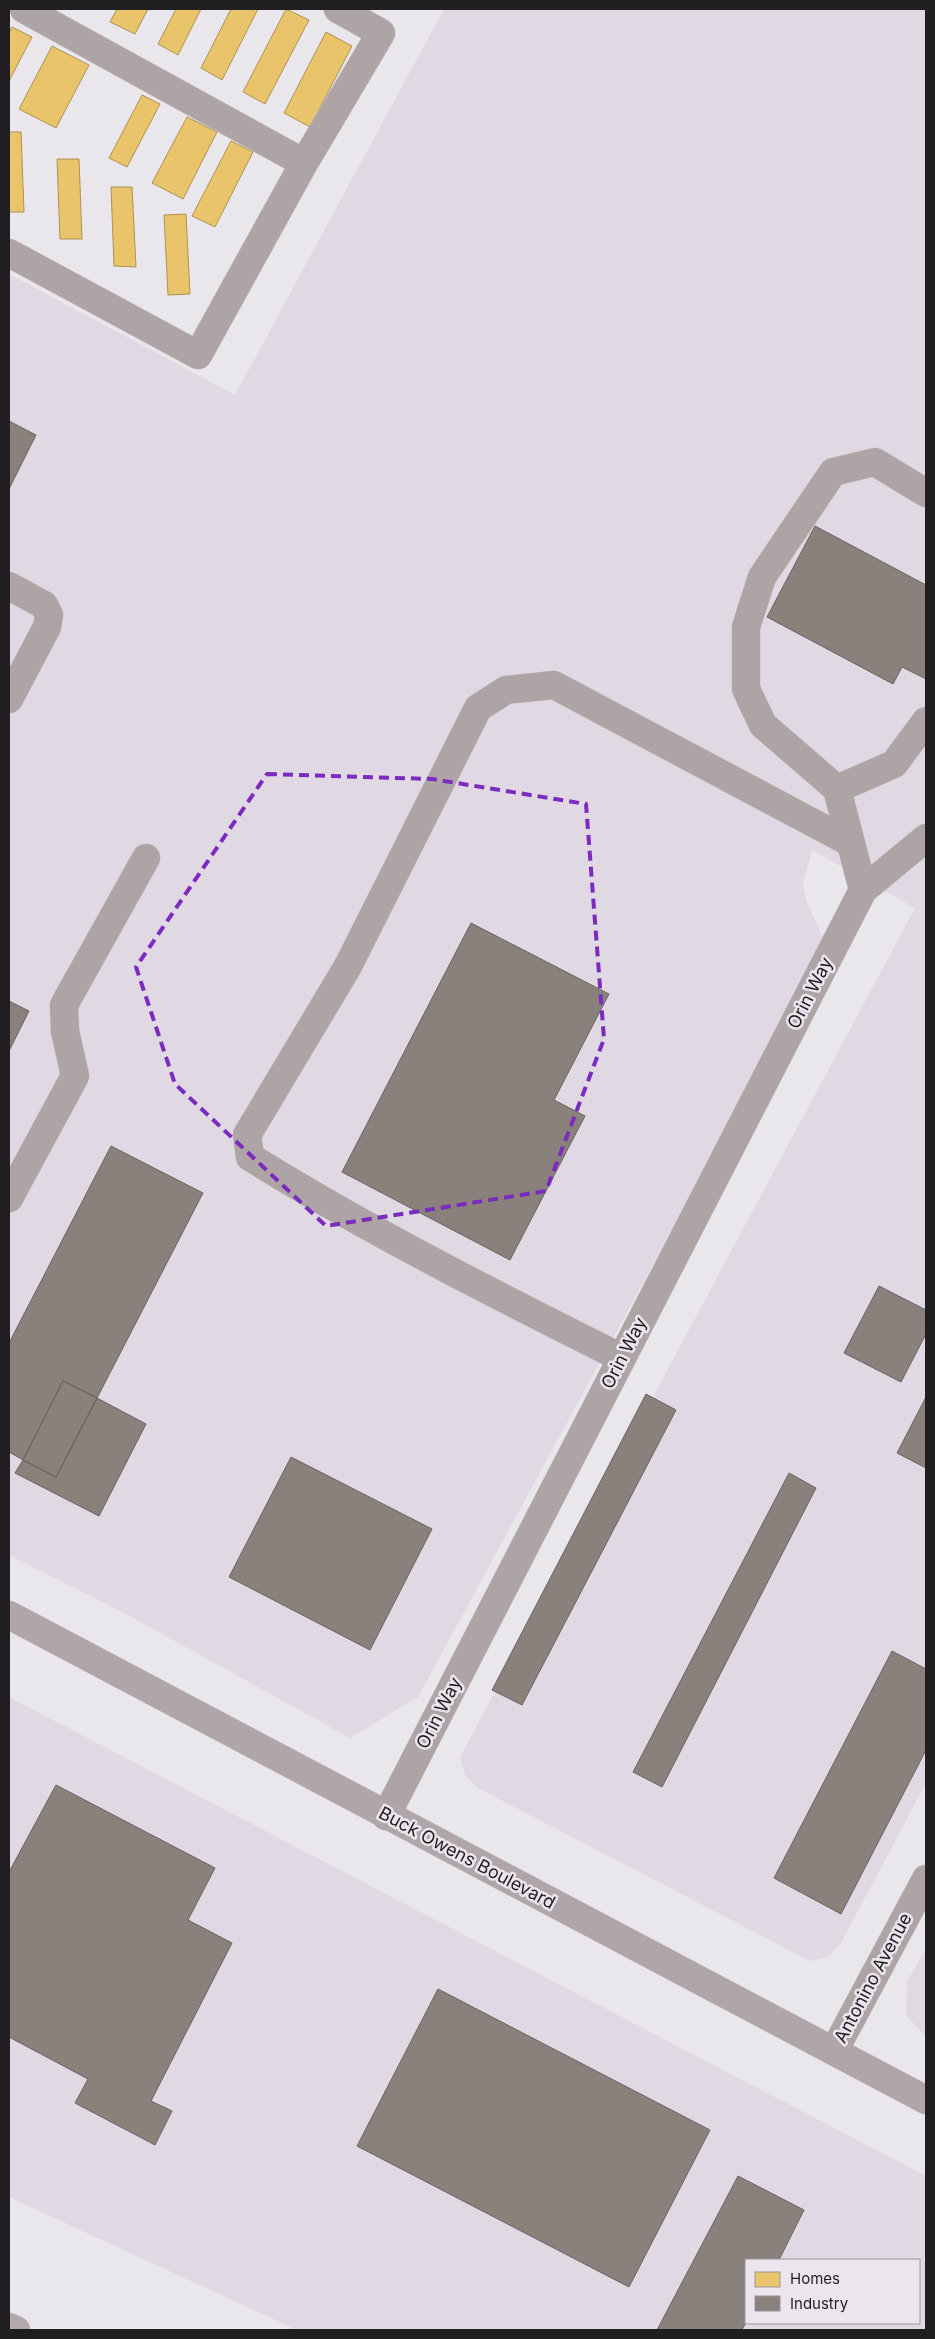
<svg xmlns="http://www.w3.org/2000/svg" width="935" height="2339" font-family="Inter,sans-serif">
  <rect width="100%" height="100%" fill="#eae7ec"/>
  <path fill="#e0d8e3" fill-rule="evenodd" d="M 444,9 L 926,9 L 926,1783 L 841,1943 L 828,1957 L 810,1961 L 478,1788 L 465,1775 L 460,1757 L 915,908 L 812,850 L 803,885 L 807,903 L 823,938 L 820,957 L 418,1697 L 350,1738 L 128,1615 L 9,1555 L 9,274 L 235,395 Z
    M 9,1697 L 926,2176 L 926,2330 L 297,2330 L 9,2197 ZM 746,2260 L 919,2260 L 919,2323 L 746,2323 Z
    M 926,1949 L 926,2037 L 906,2015 L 907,1981 Z"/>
  <path fill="#e9c46a" stroke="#ad9254" d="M 117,9 L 148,9 L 135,34 L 110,22 Z
    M 176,9 L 201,9 L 178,55 L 158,44 Z
    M 231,9 L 258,9 L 222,80 L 201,68 Z
    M 286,9 L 309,20 L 265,104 L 243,92 Z
    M 12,27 L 32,37 L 9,81 L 9,33 Z
    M 326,32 L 352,46 L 310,127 L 284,113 Z
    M 52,46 L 89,65 L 56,128 L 19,109 Z
    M 142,95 L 160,104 L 127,167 L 109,158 Z
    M 187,117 L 217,132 L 183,199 L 152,183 Z
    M 9,132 L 21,132 L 24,212 L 9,212 Z
    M 231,141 L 253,152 L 215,227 L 192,216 Z
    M 57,159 L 79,159 L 82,239 L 60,239 Z
    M 111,187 L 132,187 L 136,267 L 114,266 Z
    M 186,214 L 190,294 L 168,295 L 164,215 Z"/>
  <path fill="#8a817c" stroke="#6a6361" d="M 9,421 L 36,435 L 9,489 Z
    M 815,526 L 926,585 L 926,679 L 902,667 L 893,684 L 767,617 Z
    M 471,923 L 609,994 L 554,1100 L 585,1116 L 510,1260 L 342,1172 Z
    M 9,1001 L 29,1011 L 9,1051 Z
    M 111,1146 L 203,1193 L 97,1398 L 63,1381 L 23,1460 L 9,1452 L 9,1343 Z
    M 879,1286 L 926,1310 L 926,1334 L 901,1382 L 844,1353 Z
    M 63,1381 L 97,1398 L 56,1477 L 23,1460 Z
    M 646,1394 L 676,1410 L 522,1705 L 492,1690 Z
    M 926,1397 L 926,1468 L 897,1453 Z
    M 97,1398 L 146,1424 L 99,1516 L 15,1473 L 23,1460 L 56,1477 Z
    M 291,1457 L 432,1529 L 370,1650 L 229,1577 Z
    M 789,1473 L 816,1488 L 662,1787 L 633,1772 Z
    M 892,1651 L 926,1669 L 926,1750 L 841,1914 L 774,1878 Z
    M 56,1785 L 215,1868 L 188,1920 L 232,1943 L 151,2101 L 172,2111 L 155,2145 L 75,2103 L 88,2079 L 9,2037 L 9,1872 Z
    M 438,1989 L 710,2130 L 629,2287 L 357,2146 Z
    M 738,2176 L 804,2210 L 779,2260 L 746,2260 L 746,2322 L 742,2330 L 657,2330 Z"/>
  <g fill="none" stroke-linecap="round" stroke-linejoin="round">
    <defs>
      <path id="minor" d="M 24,9 L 304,163
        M 9,253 L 198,355 L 304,163 L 381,33 L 338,9
        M 9,586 L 44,605 L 49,615 L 47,627 L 9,699
        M 837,789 L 894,764 L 926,721
        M 863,890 L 837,789 L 763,725 L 746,689 L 746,627 L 762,577 L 833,472 L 875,462 L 926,493
        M 9,1198 L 75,1076 L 65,1031 L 64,1005 L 146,858
        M 622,1358 C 496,1295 369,1231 250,1157 L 247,1135 L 348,966 L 478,708 L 506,690 L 554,685 L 851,843
        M 386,1816 L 863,890 L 926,838
        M 834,2051 L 926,1879"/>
      <path id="major" d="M 9,1615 L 926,2100"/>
      <path id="highway" d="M 9,2327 L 16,2330"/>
    </defs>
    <use href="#minor" stroke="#c6c4c7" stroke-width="29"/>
    <use href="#major" stroke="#c6c4c7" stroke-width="29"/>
    <use href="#highway" stroke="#c6c4c7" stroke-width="29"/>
    <use href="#minor" stroke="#aea3a5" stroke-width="28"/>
    <use href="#major" stroke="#b0a5a9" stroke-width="28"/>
    <use href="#highway" stroke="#b4aaae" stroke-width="28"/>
  </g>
  <path fill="none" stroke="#7b2cbf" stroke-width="4" stroke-dasharray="10 6" stroke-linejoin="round" d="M 267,774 L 432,779 L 586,804 L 604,1039 L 546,1191 L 326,1226 L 175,1084 L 136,967 Z"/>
  <g text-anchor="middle" stroke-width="5" stroke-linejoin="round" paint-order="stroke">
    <g font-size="18" fill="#201e21" stroke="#ebe5ee">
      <text transform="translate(810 993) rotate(-63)" y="6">Orin Way</text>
      <text transform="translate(624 1353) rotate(-63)" y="6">Orin Way</text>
      <text transform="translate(439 1713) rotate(-63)" y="6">Orin Way</text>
      <text transform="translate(467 1858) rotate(28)" y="6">Buck Owens Boulevard</text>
      <text transform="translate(873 1978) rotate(-62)" y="6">Antonino Avenue</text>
    </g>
  </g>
  <rect width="935" height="2339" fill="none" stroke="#201e21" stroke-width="20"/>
  <rect x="745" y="2259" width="175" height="65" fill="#ebe5ee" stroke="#9a959c"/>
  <rect x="755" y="2272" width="25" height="15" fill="#e9c46a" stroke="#9a959c"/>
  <text x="790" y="2284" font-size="15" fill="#201e21">Homes</text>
  <rect x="755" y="2296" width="25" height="15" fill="#8a817c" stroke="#9a959c"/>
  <text x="790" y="2309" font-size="15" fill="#201e21">Industry</text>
</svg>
